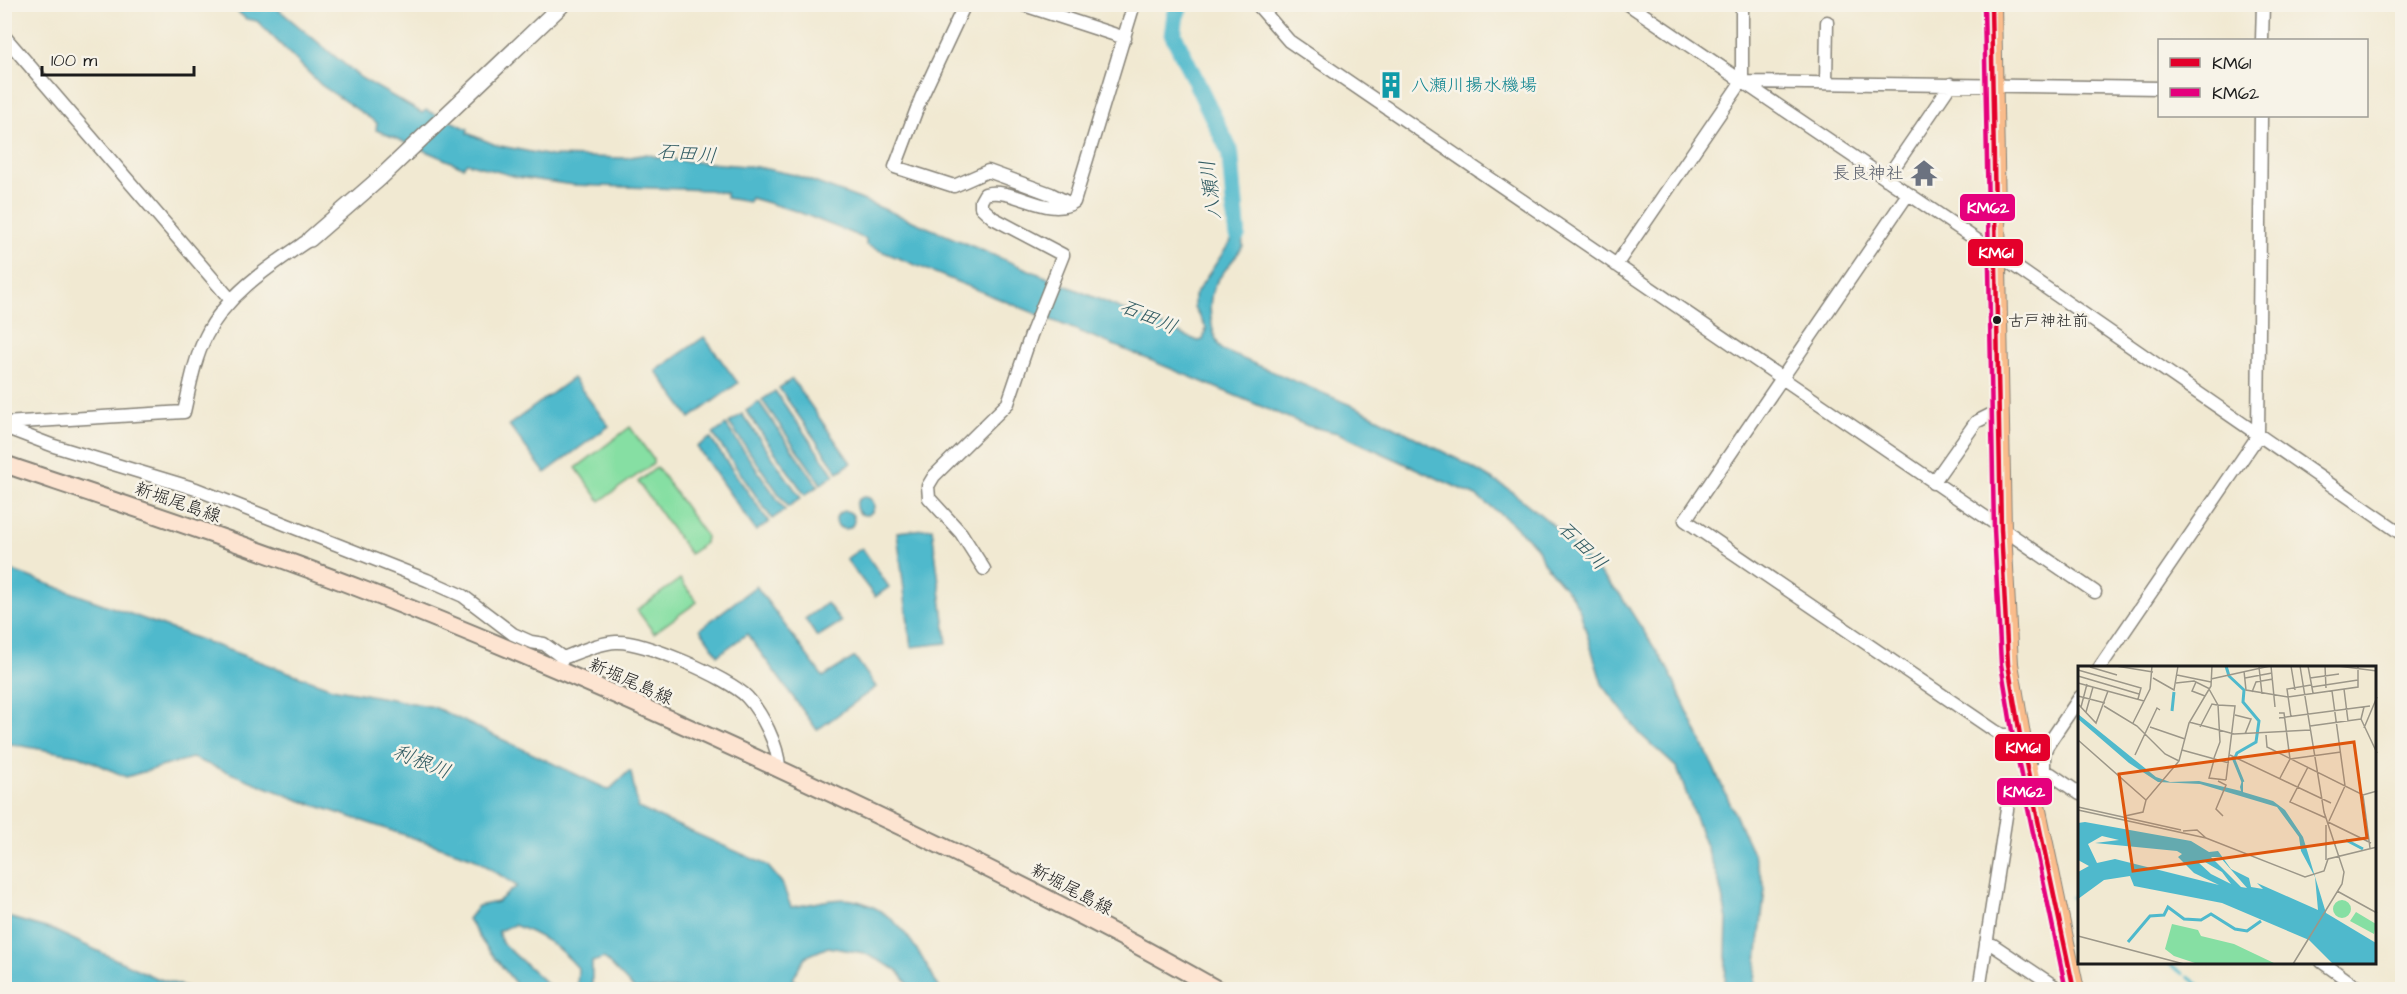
<svg xmlns="http://www.w3.org/2000/svg" width="2407" height="994" font-family="'Architects Daughter','Klee One',sans-serif">
  <rect width="100%" height="100%" fill="#f7f3e8"/>
  <filter id="ink" filterUnits="userSpaceOnUse"><feTurbulence type="fractalNoise" baseFrequency=".0167" numOctaves="2"/><feDisplacementMap in="SourceGraphic" scale="12" xChannelSelector="R" yChannelSelector="G"/><feConvolveMatrix kernelMatrix="1 2 1 2 8 2 1 2 1" color-interpolation-filters="sRGB"/></filter>
  <filter id="wash" filterUnits="userSpaceOnUse"><feTurbulence type="fractalNoise" baseFrequency=".008" numOctaves="4" result="noise"/><feDisplacementMap in="SourceGraphic" scale="24" xChannelSelector="R" yChannelSelector="G"/><feGaussianBlur stdDeviation="1.35" result="paint"/><feColorMatrix in="noise" values="0 0 0 0 0 0 0 0 0 0 0 0 0 0 0 0 0 1.4 0 .05"/><feComposite in="paint" operator="in"/></filter>
  <g filter="url(#wash)">
    <rect width="100%" height="100%" fill="#f1e9d2"/>
    <path fill="#86dfa3" stroke="#517e60" stroke-width="1.5" d="M 630,427 L 653,459 L 653,464 L 600,501 L 576,468 Z
      M 657,467 L 706,536 L 705,543 L 690,554 L 638,482 Z
      M 680,579 L 697,602 L 654,633 L 637,610 Z"/>
    <path fill="#4fb9cc" stroke="#366a74" stroke-width="1.5" d="M 230,5 L 273,5 L 361,78 L 422,113 L 426,110 L 468,129 L 467,133 L 496,145 L 551,156 L 625,158 L 647,154 L 663,159 L 757,167 L 795,175 L 860,199 L 1198,341 L 1203,340 L 1206,328 L 1194,307 L 1194,296 L 1231,241 L 1231,225 L 1239,202 L 1243,246 C 1235,259 1222,272 1215,285 C 1206,302 1211,336 1222,350 L 1360,409 L 1461,461 L 1507,488 L 1551,523 L 1621,596 L 1668,669 L 1753,853 L 1765,888 L 1754,989 L 1725,989 L 1727,919 L 1719,882 L 1677,768 L 1640,734 L 1602,684 L 1580,611 L 1572,596 L 1543,562 L 1538,549 L 1511,522 L 1476,496 L 1338,433 L 1308,426 L 1138,355 L 866,245 L 866,239 L 796,211 L 751,198 L 749,202 L 726,198 L 726,193 L 708,190 L 573,185 L 517,177 L 467,163 L 463,167 L 376,130 L 377,123 L 321,85 L 257,21 L 246,19 Z
      M 704,337 L 738,383 L 690,418 L 656,371 Z
      M 573,378 L 609,426 L 545,473 L 509,425 Z
      M 792,379 L 851,463 L 838,472 L 779,388 Z
      M 775,391 L 834,475 L 821,484 L 762,400 Z
      M 759,402 L 818,486 L 805,495 L 746,411 Z
      M 742,414 L 801,498 L 788,507 L 729,423 Z
      M 726,425 L 785,510 L 772,519 L 713,434 Z
      M 710,438 L 769,522 L 756,531 L 697,447 Z
      M856 506a9 9 0 1 1 18 0a9 9 0 1 1-18 0Z
      M836 520a9 9 0 1 1 18 0a9 9 0 1 1-18 0Z
      M 932,528 L 947,643 L 911,647 L 897,532 Z
      M 862,548 L 889,587 L 875,597 L 846,559 Z
      M 5,568 L 332,688 L 434,707 L 609,790 L 629,771 L 631,772 L 638,808 L 767,865 L 782,883 L 791,907 C 809,905 834,897 852,900 C 898,908 919,952 940,989 L 912,989 L 897,970 L 864,953 L 828,947 L 805,957 L 793,979 L 805,989 L 634,989 L 604,958 L 592,962 L 592,989 L 577,989 L 578,968 C 560,947 540,935 514,925 L 498,931 L 502,943 L 553,989 L 520,989 L 483,943 L 468,919 L 478,906 L 497,902 L 517,886 L 474,858 L 299,800 L 192,758 L 126,777 L 80,756 L 5,743 Z
      M 756,586 L 823,677 L 855,657 L 876,687 L 817,730 L 747,634 L 718,655 L 700,629 Z
      M 827,603 L 841,622 L 817,637 L 805,619 Z
      M 4,916 L 53,930 L 156,978 L 192,989 L 5,989 Z"/>
    <g fill="none" stroke-linecap="round" stroke-linejoin="round">
      <path stroke="#4fb9cc" stroke-width="3" d="M 2071,897 L 2080,903
        M 2167,962 L 2183,974
        M 2188,977 L 2206,990"/>
      <path stroke="#4fb9cc" stroke-width="18" d="M 1180,4 L 1175,17 L 1173,34 L 1230,152 L 1237,234"/>
    </g>
  </g>
  <g filter="url(#ink)">
    <g fill="none" stroke-linecap="round" stroke-linejoin="round">
      <defs>
        <path id="minor" d="M 965,4 L 921,98 L 895,167 L 954,186 L 988,171 L 1051,194 L 1071,204
          M 1021,4 L 1125,38
          M 1257,4 L 1289,41 L 2095,592
          M 1628,4 L 1984,245 L 2402,534
          M 4,36 L 231,300
          M 2262,40 L 2263,4
          M 1744,82 L 2160,88
          M 1826,83 L 1827,22
          M 1886,179 L 1951,84
          M 1908,194 L 1685,520 L 1995,731 L 2002,735 L 2020,735
          M 1616,265 L 1742,81 L 1742,4
          M 4,423 L 184,412 C 190,386 194,360 206,336 C 227,293 272,265 310,239
          M 4,427 L 54,446 L 196,489 L 427,580 L 463,596 L 513,634 L 531,642 L 544,644 L 563,658
          M 1933,483 L 1976,422 L 2000,410
          M 984,569 L 961,533 L 929,498 L 928,486 L 934,476 L 1008,403 L 1031,335 L 1063,255 L 993,218 L 981,207 L 981,201 L 985,194 C 1013,186 1048,219 1074,202 L 1134,4
          M 559,666 L 563,658 C 579,652 598,643 616,642 C 642,640 729,678 747,697 C 762,713 778,745 779,767
          M 2100,667 L 2258,436 L 2261,116
          M 2038,770 L 2051,774 L 2080,794
          M 2044,770 L 2044,753 L 2047,746 L 2080,697
          M 1986,943 L 1993,945 L 2060,990
          M 2322,962 L 2361,990
          M 1979,990 L 2008,803 L 2018,787 L 2030,781"/>
        <path id="tertiary" d="M 310,239 L 380,178 L 563,4"/>
        <path id="secondary" d="M 4,464 C 126,505 249,545 369,592 C 542,660 712,736 881,817 C 995,871 1108,927 1218,990"/>
        <path id="trunk" d="M 1991,4 L 2001,529 L 2008,664 L 2020,735 L 2074,990"/>
      </defs>
      <use href="#minor" stroke="#868277" stroke-width="15"/>
      <use href="#tertiary" stroke="#868277" stroke-width="18"/>
      <use href="#secondary" stroke="#868277" stroke-width="20"/>
      <use href="#trunk" stroke="#868277" stroke-width="22"/>
      <use href="#minor" stroke="#fff" stroke-width="12"/>
      <use href="#tertiary" stroke="#fff" stroke-width="15"/>
      <use href="#secondary" stroke="#fde4d1" stroke-width="16"/>
      <use href="#trunk" stroke="#fabc8b" stroke-width="20"/>
      <defs>
        <path id="bus-1" d="M 1991,4 L 2001,529 L 2008,664 L 2020,735 L 2074,990"/>
        <path id="bus-2" d="M 1984,4 L 1994,529 L 2001,664 L 2013,737 L 2066,990"/>
      </defs>
      <use href="#bus-1" stroke="#f7f3e8" stroke-width="9"/>
      <use href="#bus-2" stroke="#f7f3e8" stroke-width="9"/>
      <use href="#bus-1" stroke="#e4002b" stroke-width="4.5"/>
      <use href="#bus-2" stroke="#e5007d" stroke-width="4.5"/>
    </g>
  </g>
  <defs>
    <symbol id="building-bare" viewBox="-9 -9 18 18"><path d="M-4-6H4V6H1V3H-1V6H-4ZM-2.5-4.3h1.7v1.8h-1.7ZM.8-4.3h1.7v1.8H.8ZM-2.5-1h1.7V.8h-1.7ZM.8-1h1.7V.8H.8Z" fill="#0f9aa8" stroke="#f7f3e8" stroke-width="2.5" paint-order="stroke"/></symbol>
    <symbol id="temple-bare" viewBox="-9 -9 18 18"><path d="M0-6L5-2H3V0L6.5 2.5H4V6H1.5V3h-3V6H-4V2.5H-6.5L-3 0V-2H-5Z" fill="#6b7280" stroke="#f7f3e8" stroke-width="2.5" paint-order="stroke"/></symbol>
  </defs>
  <g fill-rule="evenodd">
    <use href="#building-bare" x="1372" y="66" width="38" height="38"/>
    <use href="#temple-bare" x="1905" y="154" width="38" height="38"/>
  </g>
  <circle fill="#1c1c1c" stroke="#f7f3e8" stroke-width="2" cx="1997" cy="320" r="5"/>
  <g text-anchor="middle" stroke-width="5" stroke-linejoin="round" paint-order="stroke">
    <g font-size="16" fill="#1c1c1c" stroke="#f7f3e8" text-anchor="start">
      <text x="2008" y="326">古戸神社前</text>
    </g>
    <g font-size="18" fill="#0d838f" stroke="#f7f3e8" text-anchor="start">
      <text x="1411" y="91">八瀬川揚水機場</text>
    </g>
    <g font-size="18" fill="#5b616d" stroke="#f7f3e8" text-anchor="end">
      <text x="1904" y="179">長良神社</text>
    </g>
    <g font-size="18" fill="#1c1c1c" stroke="#f7f3e8">
      <text transform="translate(178 502) rotate(19)" y="6">新堀尾島線</text>
      <text transform="translate(631 681) rotate(24)" y="6">新堀尾島線</text>
      <text transform="translate(1072 889) rotate(28)" y="6">新堀尾島線</text>
    </g>
    <g font-size="20" font-style="italic" fill="#305b62" stroke="#f7f3e8">
      <text transform="translate(687 153) rotate(5)" y="7">石田川</text>
      <text transform="translate(1210 190) rotate(-97)" y="7">八瀬川</text>
      <text transform="translate(1149 316) rotate(23)" y="7">石田川</text>
      <text transform="translate(1583 545) rotate(45)" y="7">石田川</text>
      <text transform="translate(422 761) rotate(22)" y="7">利根川</text>
    </g>
  </g>
  <g transform="translate(2078 666)">
    <rect width="298" height="298" fill="#f1e9d2"/>
    <path d="M255 243a9 9 0 1 1 18 0a9 9 0 1 1-18 0ZM 278,246 L 298,258 L 296,268 L 272,255 ZM 94,258 L 120,264 L 123,270 L 156,278 L 198,298 L 120,298 L 96,290 L 87,283 Z" fill="#86dfa3"/>
    <path d="M 0,48 L 78,111 L 92,116 L 121,115 L 163,125 L 162,121 L 165,111 L 165,126 L 195,135 L 207,144 L 225,171 L 248,247 L 298,277 L 298,298 L 255,298 L 231,274 L 144,237 L 56,220 L 52,210 L 26,214 L 0,233 L 0,206 L 11,200 L 0,194 L 0,157 L 7,156 L 113,175 L 131,186 L 140,185 L 153,203 L 171,212 L 173,221 L 185,223 L 179,217 L 240,244 L 237,211 L 223,185 L 221,171 L 199,141 L 122,118 L 80,116 L 51,97 L 0,53 ZM 24,170 L 41,174 L 17,177 L 99,185 L 104,188 L 100,191 L 116,207 L 141,219 L 37,193 L 19,197 L 10,178 ZM 133,191 L 142,191 L 169,222 L 163,221 ZM 127,196 L 144,206 L 153,218 L 133,208 L 121,197 Z" fill="#4fb9cc" fill-rule="evenodd"/>
    <path fill="none" stroke="#4fb9cc" stroke-width="3" d="M 148,0 L 151,10 L 166,24 L 165,36 L 181,55 L 178,76 L 159,87 L 156,94 L 165,116M 94,45 L 96,26M 268,174 L 285,183M 50,276 L 72,250 L 86,249 L 90,241 L 106,253 L 123,254 L 133,248 L 157,263 L 169,265 L 183,255"/>
    <path fill="none" stroke="#9c9789" stroke-width="1.5" d="M 38,0 L 75,6M 193,0 L 197,41M 213,0 L 217,24M 230,0 L 235,27M 247,0 L 248,22M 260,0 L 299,5M 12,1 L 39,9M 181,1 L 184,28M 0,4 L 63,22 L 60,33M 166,5 L 168,24 L 210,31 L 280,21 L 280,0M 99,9 L 133,16M 0,10 L 61,28M 75,12 L 96,24 L 100,0M 167,12 L 194,7M 232,12 L 261,8M 133,13 L 192,0M 118,16 L 114,25 L 127,30M 0,17 L 66,35M 98,17 L 116,15 L 132,23M 234,21 L 280,14M 131,23 L 140,39 L 157,40 L 148,114M 266,23 L 270,55M 174,26 L 178,16 L 195,13M 0,30 L 27,37M 0,38 L 18,57 L 30,25M 26,40 L 59,60 L 87,88 L 101,95M 3,41 L 9,18M 286,41 L 283,53 L 299,87M 8,46 L 15,21M 201,47 L 206,47 L 212,93 L 202,112M 157,49 L 173,53 L 167,68M 213,51 L 209,23 L 233,19M 201,52 L 292,40M 111,56 L 156,68 L 232,64M 55,57 L 72,23 L 74,0M 232,60 L 283,53M 72,61 L 107,73M 122,61 L 134,38 L 139,39M 286,62 L 299,31M 188,69 L 189,81 L 285,129 L 299,125M 0,74 L 68,134M 104,84 L 151,97M 57,89 L 79,42 L 82,44M 152,89 L 253,137M 136,92 L 142,76 L 140,39M 212,93 L 263,86M 136,94 L 131,112 L 148,114M 230,101 L 212,136 L 248,152M 140,115 L 148,119 L 138,143 L 145,150M 285,129 L 292,182M 0,141 L 103,164M 0,144 L 128,172 L 227,211 L 246,205 L 250,193 L 299,181M 47,150 L 65,146 L 68,134 L 101,95 L 111,57 L 133,20 L 134,0M 251,155 L 267,120 L 254,25M 250,156 L 293,177M 248,159 L 248,194M 105,165 L 119,164 L 128,172M 259,225 L 299,247M 0,270 L 106,298M 215,298 L 264,218 L 266,206 L 246,146 L 222,0"/>
    <path fill="#de560d" fill-opacity="0.15" stroke="#de560d" stroke-width="3" d="M 276,76 L 289,172 L 55,205 L 41,108 Z"/>
    <rect width="298" height="298" fill="none" stroke="#1c1c1c" stroke-width="3"/>
  </g>
  <g stroke="#f7f3e8" stroke-width="2">
    <rect x="1959" y="193" width="57" height="29" rx="6" fill="#e5007d"/>
    <rect x="1967" y="238" width="57" height="29" rx="6" fill="#e4002b"/>
    <rect x="1994" y="733" width="57" height="29" rx="6" fill="#e4002b"/>
    <rect x="1996" y="777" width="57" height="29" rx="6" fill="#e5007d"/>
  </g>
  <g font-size="16" text-anchor="middle" font-weight="bold" fill="#fff">
    <text x="1988" y="213">KM62</text>
    <text x="1996" y="258">KM61</text>
    <text x="2023" y="753">KM61</text>
    <text x="2024" y="797">KM62</text>
  </g>
  <rect width="2407" height="994" fill="none" stroke="#f7f3e8" stroke-width="24"/>
  <rect x="2158" y="39" width="210" height="78" fill="#f7f3e8" stroke="#9f9d96" stroke-width="1.5"/>
  <rect x="2170" y="58" width="30" height="9" fill="#e4002b" stroke="#9f9d96" stroke-width="1.5"/>
  <text x="2212" y="69" font-size="18" fill="#1c1c1c">KM61</text>
  <rect x="2170" y="88" width="30" height="9" fill="#e5007d" stroke="#9f9d96" stroke-width="1.5"/>
  <text x="2212" y="99" font-size="18" fill="#1c1c1c">KM62</text>
  <path d="M42 66v9h152v-9" fill="none" stroke="#1c1c1c" stroke-width="3"/>
  <text x="51" y="66" font-size="18" fill="#1c1c1c" stroke="#f7f3e8" stroke-width="4.5" paint-order="stroke">100 m</text>
</svg>
